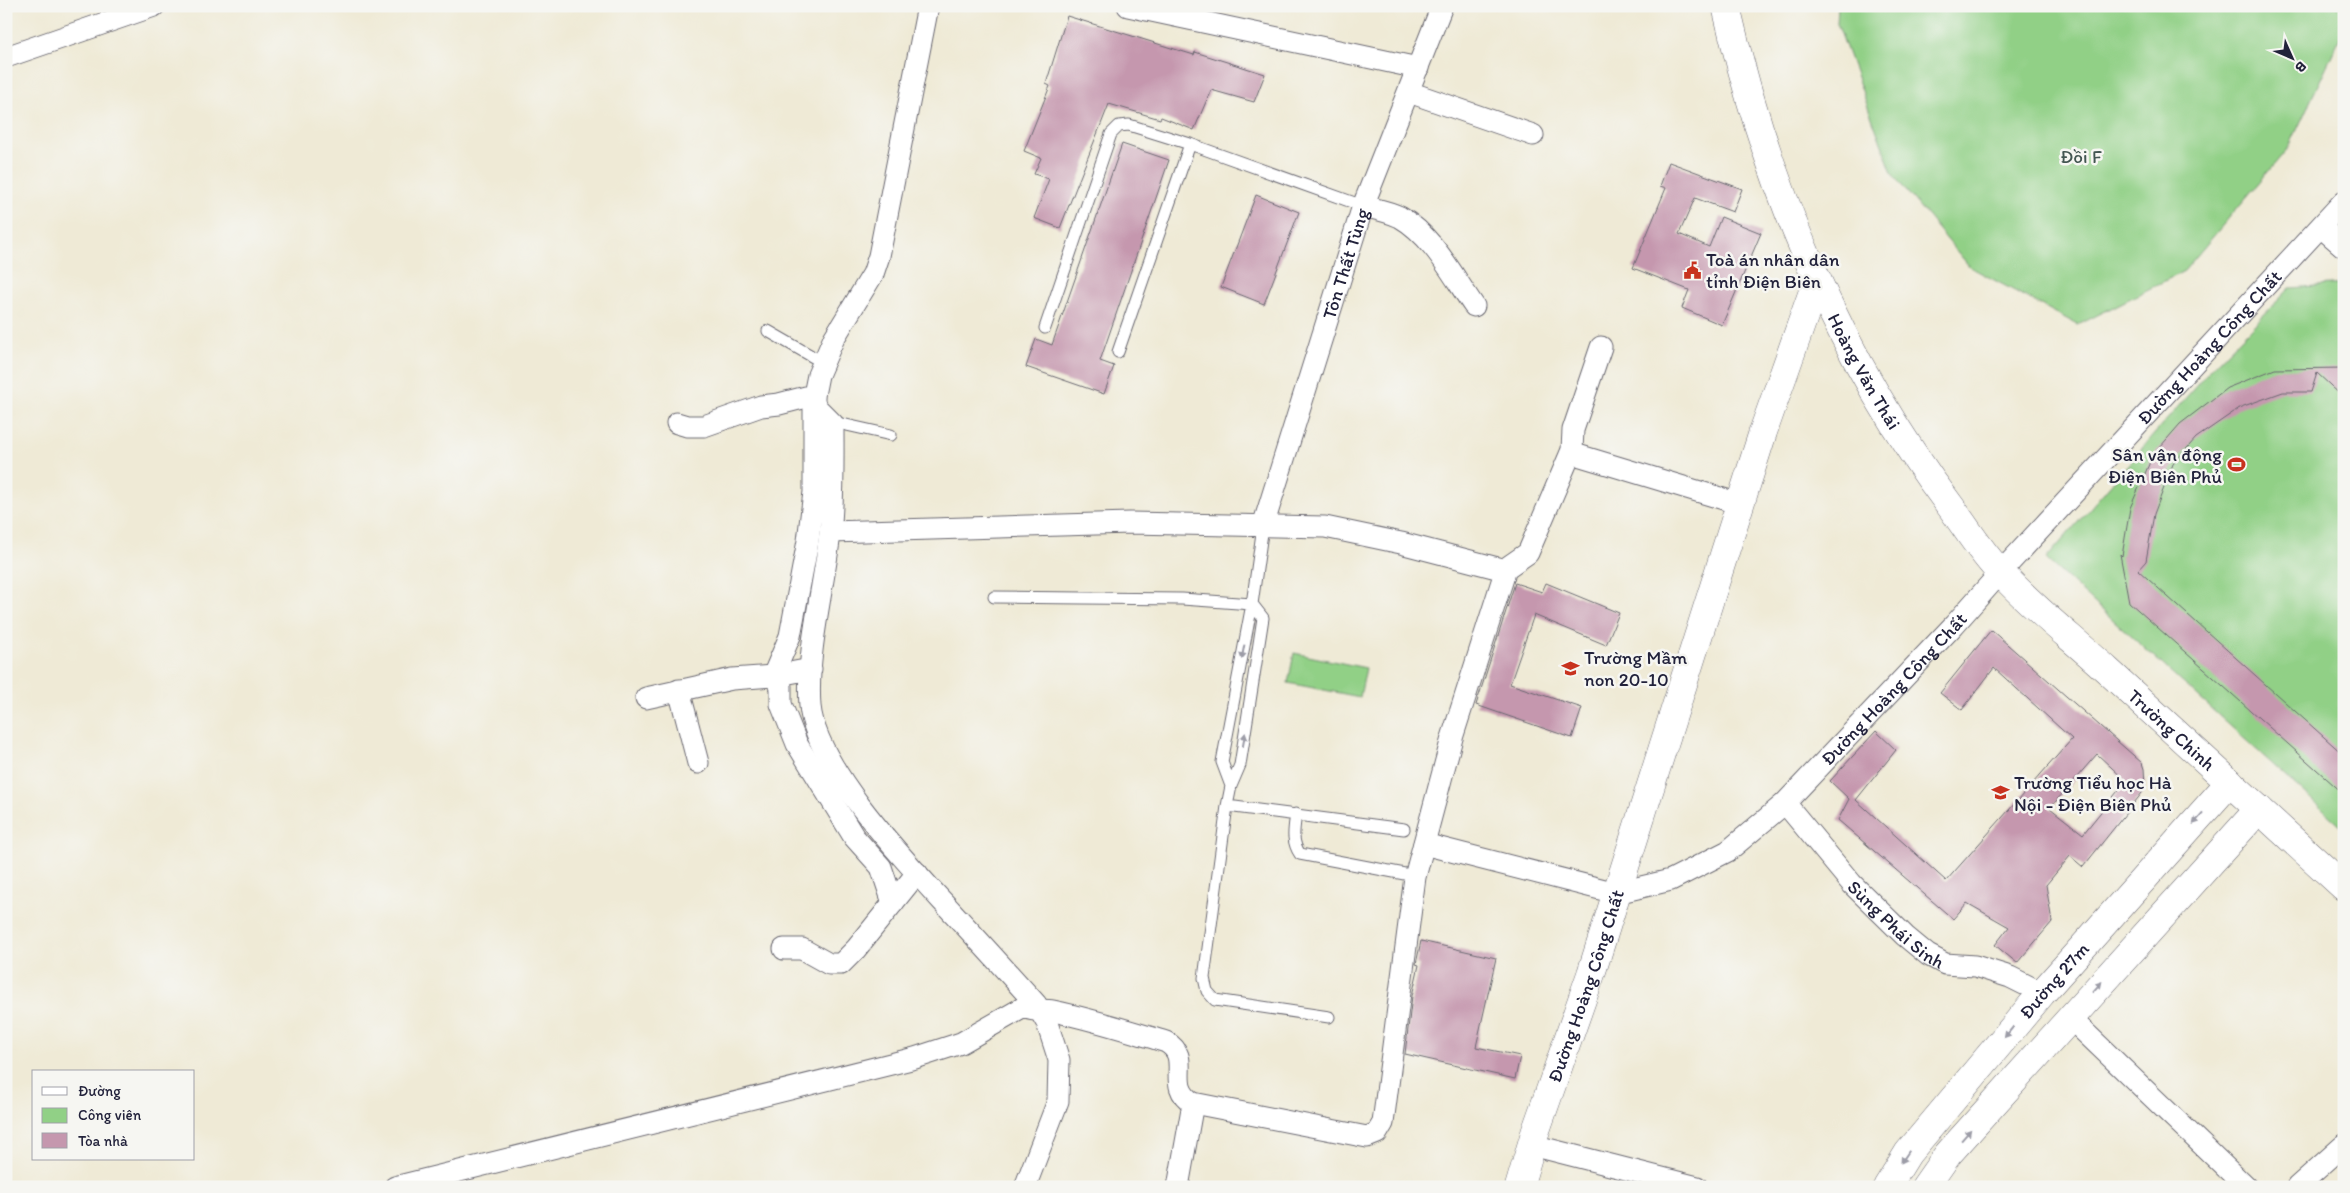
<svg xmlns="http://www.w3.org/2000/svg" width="2350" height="1193" font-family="Itim,sans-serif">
  <rect width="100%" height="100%" fill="#f6f6f2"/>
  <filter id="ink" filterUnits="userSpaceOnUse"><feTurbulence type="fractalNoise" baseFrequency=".02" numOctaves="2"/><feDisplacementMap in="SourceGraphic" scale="10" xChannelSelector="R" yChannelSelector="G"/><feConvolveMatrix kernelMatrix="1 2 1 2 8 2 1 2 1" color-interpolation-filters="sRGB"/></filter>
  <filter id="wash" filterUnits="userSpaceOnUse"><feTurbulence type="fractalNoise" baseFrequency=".0096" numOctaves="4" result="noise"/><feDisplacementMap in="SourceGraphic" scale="20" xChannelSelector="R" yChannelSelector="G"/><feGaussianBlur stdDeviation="1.12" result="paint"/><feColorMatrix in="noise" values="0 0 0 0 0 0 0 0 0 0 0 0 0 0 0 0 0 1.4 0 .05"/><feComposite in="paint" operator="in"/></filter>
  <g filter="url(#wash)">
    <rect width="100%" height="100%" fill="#efead6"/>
    <path fill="#91d086" stroke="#5a7960" d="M 1838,6 L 2344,6 L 2344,29 L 2289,147 L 2184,271 L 2078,325 L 1970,267 L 1893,175 L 1837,23 Z
      M 2344,284 L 2344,829 L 2046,559 L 2209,371 L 2290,288 Z
      M 1294,653 L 1366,668 L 1360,697 L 1288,683 Z"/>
    <g id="blocks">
      <path fill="#c597ae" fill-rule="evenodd" d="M 1067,16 L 1194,55 L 1195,52 L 1265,74 L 1254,102 L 1211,90 L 1194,130 L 1161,117 L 1160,119 L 1109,104 L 1060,228 L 1034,218 L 1049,179 L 1034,174 L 1041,158 L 1024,151 L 1050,86 L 1046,84 Z
        M 1122,144 L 1169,160 L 1100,361 L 1114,366 L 1104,394 L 1026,367 L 1036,339 L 1052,345 Z
        M 1669,162 L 1742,189 L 1733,212 L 1695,198 L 1679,234 L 1709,247 L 1721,217 L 1761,233 L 1722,325 L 1682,308 L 1689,290 L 1633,268 L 1666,188 L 1660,186 Z
        M 1256,195 L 1299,212 L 1264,304 L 1221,287 Z
        M 2344,368 L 2344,398 L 2317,373 L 2311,392 L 2283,392 L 2241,407 L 2196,438 L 2173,464 L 2154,514 L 2146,561 L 2138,570 L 2344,755 L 2344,794 L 2129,602 L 2120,554 L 2122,556 L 2130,508 L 2153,455 L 2180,424 L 2227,388 L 2275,369 Z
        M 1515,583 L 1542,592 L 1546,583 L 1619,613 L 1606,645 L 1534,615 L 1510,684 L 1582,708 L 1572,738 L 1476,705 Z
        M 1991,630 L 2142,763 L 2144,769 L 2145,786 L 2142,793 L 2083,867 L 2070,856 L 2046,885 L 2052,922 L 2017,963 L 1995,945 L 2009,927 L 1967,903 L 1953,919 L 1838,820 L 1849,799 L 1830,781 L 1876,731 L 1896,750 L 1856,800 L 1946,881 L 2072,739 L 1994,668 L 1962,710 L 1940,693 ZM 2097,754 L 2126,781 L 2083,834 L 2050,808 Z
        M 1421,941 L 1496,958 L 1476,1047 L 1520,1056 L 1515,1079 L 1405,1054 L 1412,996 L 1419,965 L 1416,964 Z"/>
    </g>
  </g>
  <g filter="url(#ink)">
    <use href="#blocks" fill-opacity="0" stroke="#6a6871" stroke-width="1"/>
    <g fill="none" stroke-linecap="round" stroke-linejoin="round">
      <defs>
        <path id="lane" d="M 1045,328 L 1111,134 L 1119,126 L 1129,125 L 1190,144 L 1363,206
          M 768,331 L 822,362
          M 1118,352 L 1190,144
          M 833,422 L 891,435
          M 994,597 L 1182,599 L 1252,604 L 1263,618 L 1240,765 L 1231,786 L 1227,806 L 1204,978 L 1207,991 L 1215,1000 L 1329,1017
          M 1231,786 L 1222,762 L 1252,604 L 1263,526
          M 1227,806 L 1404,829
          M 1296,814 C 1294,829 1291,841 1300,854 L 1415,876"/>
        <g id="street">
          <path d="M 1128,6 L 1418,68"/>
          <path d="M 6,57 L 154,6"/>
          <path d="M 1409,92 L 1533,135"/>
          <path d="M 1363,206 C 1375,209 1388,211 1400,217 C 1433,236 1453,276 1474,306"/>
          <path d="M 2321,227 L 2344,247"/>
          <path d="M 814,405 L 833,424 C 833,460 834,497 830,533 C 824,587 806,653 810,706 C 816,770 911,867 955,915 C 982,944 1009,974 1036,1004 L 1047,1023 L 1059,1060 L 1058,1101 L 1025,1187"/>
          <path d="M 677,423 L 687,426 L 704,426 L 761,406 L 779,404 L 814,395"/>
          <path d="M 1571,453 L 1740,504"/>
          <path id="s1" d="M 1263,526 L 1363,206 L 1442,6"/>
          <path d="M 1502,571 L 1528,553 L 1572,450 L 1573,430 L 1601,347"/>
          <path d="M 679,690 L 698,763"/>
          <path d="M 646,698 L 732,679 L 773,676 L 811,669"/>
          <path id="s2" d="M 1785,803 L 1852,884 L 1905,936 L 1928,955 L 1945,964 L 1975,966 L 2010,977 L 2042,993"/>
          <path id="s3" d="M 1424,844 L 1616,893 L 1671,880 L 1728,851 L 1785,803 L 1954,625 L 2000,573 L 2344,201"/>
          <path d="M 893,903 L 881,867 L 854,837 L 797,744 L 781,704 L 781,686 L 773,676 L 790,636 L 808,541 L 814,492 L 814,395 L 818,375 L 834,338 L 873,274 L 879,256 L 928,6"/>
          <path d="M 784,949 L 802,949 L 829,964 L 841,964 L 856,949 L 917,873"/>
          <path d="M 2069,1017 L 2246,1187"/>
          <path d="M 1532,1145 L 1697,1187"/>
          <path d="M 395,1187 L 915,1058 L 961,1043 L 1024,1007 C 1031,1012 1043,1009 1053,1011 C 1092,1019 1129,1031 1166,1042 C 1194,1058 1164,1085 1193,1103 L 1367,1137 L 1377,1133 L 1383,1123 L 1415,877 L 1452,738 L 1504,575 L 1501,569 L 1401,543 L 1325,527 L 1130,523 L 831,532"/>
          <path d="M 1178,1187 L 1193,1103"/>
          <path d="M 2297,1187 L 2344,1145"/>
        </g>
        <g id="secondary">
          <path id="s4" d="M 1726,6 C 1767,186 1840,360 1951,507 C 1967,529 1982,554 2001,573 C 2033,608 2072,638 2107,670 C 2186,743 2265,814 2344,887"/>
          <path id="s5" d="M 1519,1187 L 1535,1133 L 1591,974 L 1763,432 L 1817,280"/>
          <path id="s6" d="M 1887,1187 L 1908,1153 L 2042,993 L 2230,782"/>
          <path d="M 1925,1187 L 1948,1154 L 2259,809"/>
        </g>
      </defs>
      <use href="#lane" stroke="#6a6871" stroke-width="13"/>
      <use href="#street" stroke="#6a6871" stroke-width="23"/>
      <use href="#secondary" stroke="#6a6871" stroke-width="29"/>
      <use href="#lane" stroke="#fff" stroke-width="11"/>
      <use href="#street" stroke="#fff" stroke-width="21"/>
      <use href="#secondary" stroke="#fff" stroke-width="28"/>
    </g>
    <defs><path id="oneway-solid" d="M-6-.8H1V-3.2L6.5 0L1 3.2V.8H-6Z" transform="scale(1.25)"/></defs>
    <g fill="#9c9ca7">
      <use href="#oneway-solid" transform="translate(1243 652) rotate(101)"/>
      <use href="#oneway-solid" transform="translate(1244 740) rotate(-80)"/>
      <use href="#oneway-solid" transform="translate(2198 819) rotate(132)"/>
      <use href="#oneway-solid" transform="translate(2097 987) rotate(-48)"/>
      <use href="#oneway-solid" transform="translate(2009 1032) rotate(130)"/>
      <use href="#oneway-solid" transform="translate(1966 1135) rotate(-49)"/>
      <use href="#oneway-solid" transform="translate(1905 1157) rotate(124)"/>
    </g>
  </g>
  <defs>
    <symbol id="civic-bare" viewBox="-9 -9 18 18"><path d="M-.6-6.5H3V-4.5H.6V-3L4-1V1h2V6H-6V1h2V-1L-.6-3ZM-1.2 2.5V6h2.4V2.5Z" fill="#c8321e" stroke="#f6f6f2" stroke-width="2.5" paint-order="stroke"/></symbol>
    <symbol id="stadium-bare" viewBox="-9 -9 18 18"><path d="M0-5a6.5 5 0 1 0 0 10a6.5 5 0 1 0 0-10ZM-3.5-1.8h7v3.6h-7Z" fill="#c8321e" stroke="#f6f6f2" stroke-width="2.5" paint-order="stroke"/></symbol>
    <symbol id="school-bare" viewBox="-9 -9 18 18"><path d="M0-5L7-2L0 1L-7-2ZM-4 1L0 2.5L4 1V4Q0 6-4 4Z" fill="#c8321e" stroke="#f6f6f2" stroke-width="2.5" paint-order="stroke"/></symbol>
  </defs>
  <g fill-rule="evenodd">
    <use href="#civic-bare" x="1680" y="258" width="25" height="25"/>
    <use href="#stadium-bare" x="2224" y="452" width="25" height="25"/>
    <use href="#school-bare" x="1558" y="656" width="25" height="25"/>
    <use href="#school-bare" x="1988" y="780" width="25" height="25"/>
  </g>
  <g text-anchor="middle" stroke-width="5" stroke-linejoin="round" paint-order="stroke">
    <g font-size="19" fill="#435652" stroke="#f6f6f2">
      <text x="2081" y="163">Đồi F</text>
    </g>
    <g font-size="19" fill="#22223b" stroke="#f6f6f2" text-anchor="start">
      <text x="1706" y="266">Toà án nhân dân<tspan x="1706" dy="22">tỉnh Điện Biên</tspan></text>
      <text x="2222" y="461" text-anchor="end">Sân vận động<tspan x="2222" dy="22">Điện Biên Phủ</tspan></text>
      <text x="1584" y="664">Trường Mầm<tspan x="1584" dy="22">non 20-10</tspan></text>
      <text x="2014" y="789">Trường Tiểu học Hà<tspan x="2014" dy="22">Nội - Điện Biên Phủ</tspan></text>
    </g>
    <g font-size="19" fill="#22223b" stroke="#f6f6f2">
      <text dy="7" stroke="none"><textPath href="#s1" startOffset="275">Tôn Thất Tùng</textPath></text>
      <text dy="7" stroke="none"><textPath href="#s3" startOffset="1016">Đường Hoàng Công Chất</textPath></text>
      <text dy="7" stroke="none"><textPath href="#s4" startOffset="392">Hoàng Văn Thái</textPath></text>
      <text dy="7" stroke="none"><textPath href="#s3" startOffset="551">Đường Hoàng Công Chất</textPath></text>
      <text dy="7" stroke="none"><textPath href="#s4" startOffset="868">Trường Chinh</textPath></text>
      <text dy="7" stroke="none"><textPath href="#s2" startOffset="165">Sùng Phái Sinh</textPath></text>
      <text dy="7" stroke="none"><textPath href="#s6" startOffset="266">Đường 27m</textPath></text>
      <text dy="7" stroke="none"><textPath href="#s5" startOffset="212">Đường Hoàng Công Chất</textPath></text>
    </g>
  </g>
  <rect width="2350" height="1193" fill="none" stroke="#f6f6f2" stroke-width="25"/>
  <rect x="32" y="1070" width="162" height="90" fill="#f6f6f2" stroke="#a1a1a9"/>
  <rect x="42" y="1087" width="25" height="8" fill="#ffffff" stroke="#a1a1a9"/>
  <text x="78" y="1096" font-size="15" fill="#22223b">Đường</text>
  <rect x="42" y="1108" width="25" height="15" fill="#91d086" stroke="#a1a1a9"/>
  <text x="78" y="1120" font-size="15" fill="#22223b">Công viên</text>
  <rect x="42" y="1133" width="25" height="15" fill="#c597ae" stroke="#a1a1a9"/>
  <text x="78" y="1146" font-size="15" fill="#22223b">Tòa nhà</text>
  <g transform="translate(2292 58) rotate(135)" stroke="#f6f6f2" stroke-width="4" paint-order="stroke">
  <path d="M0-4L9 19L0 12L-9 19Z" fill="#22223b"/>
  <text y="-8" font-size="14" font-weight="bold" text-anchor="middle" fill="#22223b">B</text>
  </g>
</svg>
